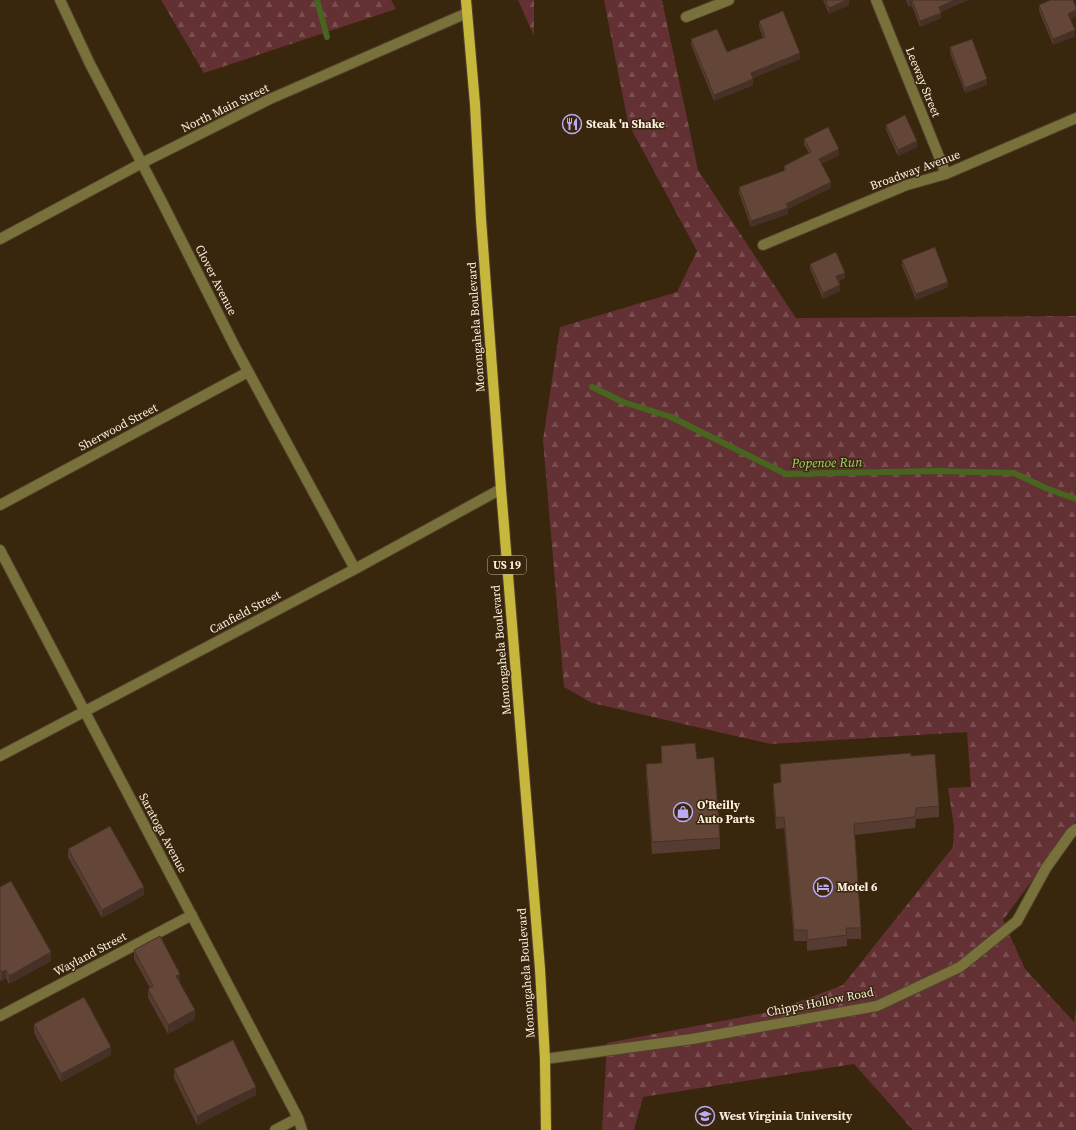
<svg xmlns="http://www.w3.org/2000/svg" width="1076" height="1130" font-family="'Source Serif 4',serif">
  <defs>
    <pattern id="forest-firs" width="22" height="20" patternUnits="userSpaceOnUse"><rect width="22" height="20" fill="#633033"/><path d="M5 1l3.5 6h-7zM16 11l3.5 6h-7z" fill="#7a4e50"/></pattern>
  </defs>
  <rect width="100%" height="100%" fill="#38260d"/>
  <path fill="url(#forest-firs)" d="M 161,0 L 391,0 L 396,9 L 204,73 Z
    M 518,0 L 534,0 L 534,36 Z
    M 604,0 L 662,0 L 698,170 L 796,318 L 1076,316 L 1076,821 L 1003,920 L 1025,969 L 1074,1022 L 1076,1010 L 1076,1130 L 913,1130 L 854,1064 L 643,1097 L 634,1130 L 602,1130 L 607,1043 L 774,1011 L 843,985 L 953,847 L 954,827 L 948,788 L 971,787 L 967,732 L 771,744 L 592,703 L 564,687 L 543,440 L 560,327 L 677,292 L 697,251 L 628,123 Z"/>
  <g fill="none" stroke-linecap="round" stroke-linejoin="round">
    <path stroke="#47651e" stroke-width="6" d="M 317,0 L 327,37
      M 592,387 L 623,402 L 671,417 L 786,474 L 937,471 L 1014,473 L 1048,489 L 1076,499"/>
    <defs>
      <path id="minor" d="M 60,0 L 90,64 L 162,202 L 236,349 L 355,569
        M 876,0 L 946,174
        M 686,17 L 729,0
        M 0,239 L 142,163 L 270,99 L 467,13
        M 763,245 L 907,185 L 946,174 L 1076,118
        M 0,505 L 248,372
        M 0,550 L 298,1118 L 302,1130
        M 0,756 L 355,569 L 501,489
        M 0,1016 L 192,915
        M 545,1059 L 692,1039 L 877,1006 L 960,967 L 1017,921 L 1046,868 L 1071,833 L 1076,829
        M 275,1130 L 298,1118"/>
      <path id="major" d="M 466,0 L 475,104 L 481,219 L 501,489 L 540,969 L 545,1059 L 546,1130"/>
    </defs>
    <use href="#minor" stroke="#53422b" stroke-width="12"/>
    <use href="#major" stroke="#53422b" stroke-width="12"/>
    <use href="#minor" stroke="#78713c" stroke-width="10"/>
    <use href="#major" stroke="#c7b73d" stroke-width="10"/>
  </g>
  <path fill="#563c30" d="M 823,0 L 849,0 L 849,5 L 829,14 Z
    M 906,0 L 968,0 L 941,12 L 941,18 L 920,27 L 912,6 L 909,7 Z
    M 1039,5 L 1076,7 L 1076,16 L 1070,19 L 1075,36 L 1053,45 L 1039,11 Z
    M 759,21 L 800,59 L 753,78 L 753,85 L 714,101 L 691,45 L 691,39 L 727,52 L 763,38 L 759,27 Z
    M 950,47 L 987,85 L 965,93 L 950,53 Z
    M 886,125 L 917,147 L 898,156 L 886,130 Z
    M 804,139 L 839,155 L 821,164 L 831,188 L 788,209 L 788,214 L 751,227 L 739,193 L 739,187 L 784,171 L 784,166 L 809,153 L 804,145 Z
    M 902,260 L 948,287 L 916,300 L 902,266 Z
    M 810,264 L 845,278 L 839,281 L 840,291 L 823,299 L 810,269 Z
    M 661,746 L 720,838 L 720,849 L 652,854 L 646,775 L 646,764 L 661,763 Z
    M 911,756 L 939,806 L 939,817 L 916,819 L 915,828 L 855,835 L 861,928 L 861,939 L 847,939 L 847,946 L 807,951 L 807,941 L 794,941 L 784,828 L 776,829 L 773,795 L 773,784 Z
    M 68,849 L 144,895 L 102,918 L 68,857 Z
    M 0,887 L 51,961 L 9,984 L 6,978 L 1,981 L 0,979 Z
    M 134,950 L 180,982 L 179,982 L 195,1019 L 168,1034 L 148,998 L 148,989 L 150,988 L 134,959 Z
    M 34,1024 L 111,1055 L 61,1082 L 34,1033 Z
    M 174,1069 L 256,1095 L 197,1125 L 174,1078 Z"/>
  <path fill="#463127" d="M 847,0 L 849,0 L 849,5 L 829,14 L 829,8 Z
    M 912,0 L 912,6 L 909,7 L 909,2 Z
    M 955,0 L 968,0 L 939,13 L 939,7 Z
    M 1076,10 L 1076,16 L 1068,19 L 1068,14 Z
    M 941,13 L 941,18 L 920,27 L 920,21 Z
    M 1075,30 L 1075,36 L 1053,45 L 1053,39 Z
    M 800,53 L 800,59 L 751,79 L 751,73 Z
    M 753,79 L 753,85 L 714,101 L 714,95 Z
    M 987,79 L 987,85 L 965,93 L 965,88 Z
    M 917,141 L 917,147 L 898,156 L 898,150 Z
    M 839,149 L 839,155 L 819,165 L 819,159 Z
    M 831,182 L 831,188 L 788,209 L 788,214 L 751,227 L 751,221 Z
    M 845,273 L 845,278 L 836,282 L 836,276 Z
    M 948,282 L 948,287 L 916,300 L 916,294 Z
    M 840,285 L 840,291 L 823,299 L 823,293 Z
    M 144,887 L 144,895 L 102,918 L 102,910 Z
    M 51,952 L 51,961 L 9,984 L 9,976 Z
    M 6,970 L 6,978 L 1,981 L 1,972 Z
    M 180,974 L 180,982 L 176,985 L 176,976 Z
    M 195,1010 L 195,1019 L 168,1034 L 168,1025 Z
    M 111,1047 L 111,1055 L 61,1082 L 61,1074 Z
    M 256,1087 L 256,1095 L 197,1125 L 197,1116 Z"/>
  <path fill="#644638" stroke="#463127" d="M 825,0 L 847,0 L 829,8 Z
    M 908,0 L 955,0 L 939,7 L 941,13 L 920,21 L 912,0 L 909,2 Z
    M 1051,0 L 1073,0 L 1076,7 L 1076,10 L 1068,14 L 1075,30 L 1053,39 L 1039,5 Z
    M 783,11 L 800,53 L 751,73 L 753,79 L 714,95 L 691,39 L 717,29 L 727,52 L 765,37 L 759,21 Z
    M 972,39 L 987,79 L 965,88 L 950,47 Z
    M 905,115 L 917,141 L 898,150 L 886,125 Z
    M 828,127 L 839,149 L 819,159 L 831,182 L 786,204 L 788,208 L 751,221 L 739,187 L 786,170 L 784,166 L 811,152 L 804,139 Z
    M 935,247 L 948,282 L 916,294 L 902,260 Z
    M 836,252 L 845,273 L 836,276 L 840,285 L 823,293 L 810,264 Z
    M 695,743 L 697,759 L 714,757 L 720,838 L 652,842 L 646,764 L 662,763 L 661,746 Z
    M 911,753 L 911,756 L 935,754 L 939,806 L 916,808 L 915,817 L 854,824 L 861,928 L 846,928 L 847,935 L 807,940 L 807,930 L 794,930 L 784,817 L 776,818 L 773,784 L 781,782 L 780,764 Z
    M 110,826 L 144,887 L 102,910 L 68,849 Z
    M 11,881 L 51,952 L 9,976 L 6,970 L 1,972 L 0,970 L 0,887 Z
    M 160,936 L 180,974 L 176,976 L 195,1010 L 168,1025 L 148,989 L 153,986 L 134,950 Z
    M 84,997 L 111,1047 L 61,1074 L 34,1024 Z
    M 233,1040 L 256,1087 L 197,1116 L 174,1069 Z"/>
  <defs>
    <symbol id="restaurant-ring" viewBox="-11 -11 22 22"><circle r="9.5" fill="#38260d" stroke="#bbaaf6" stroke-width="1.5"/><path d="M-5-6h1v4h1v-4h1v4h1v-4h1v5L-1.5 .5V6h-2V.5L-5-1ZM5-6V6H3V1.5H1.5Q1.5-4 5-6Z" fill="#bbaaf6"/></symbol>
    <symbol id="shop-ring" viewBox="-11 -11 22 22"><circle r="9.5" fill="#38260d" stroke="#bbaaf6" stroke-width="1.5"/><path d="M-5-2.5h2.3a2.7 3.5 0 0 1 5.4 0H5L5.5 6h-11ZM-1.5-2.5h3a1.5 2.3 0 0 0-3 0Z" fill="#bbaaf6"/></symbol>
    <symbol id="hotel-ring" viewBox="-11 -11 22 22"><circle r="9.5" fill="#38260d" stroke="#bbaaf6" stroke-width="1.5"/><path d="M-6-4.5h1.5V1H6V5H4.5V3h-9V5H-6ZM-4 0a1.8 1.8 0 1 1 3.6 0ZM.5 0V-2.5h3Q6-2.5 6 0Z" fill="#bbaaf6"/></symbol>
    <symbol id="university-ring" viewBox="-11 -11 22 22"><circle r="9.5" fill="#38260d" stroke="#bbaaf6" stroke-width="1.5"/><path d="M0-5L7-2L0 1L-7-2ZM-4 1L0 2.5L4 1V4Q0 6-4 4Z" fill="#bbaaf6"/></symbol>
  </defs>
  <g fill-rule="evenodd">
    <use href="#restaurant-ring" x="561" y="113" width="22" height="22"/>
    <use href="#shop-ring" x="672" y="801" width="22" height="22"/>
    <use href="#hotel-ring" x="812" y="876" width="22" height="22"/>
    <use href="#university-ring" x="694" y="1105" width="22" height="22"/>
  </g>
  <g text-anchor="middle" stroke-width="3" stroke-linejoin="round" paint-order="stroke">
    <rect fill="#38260d" stroke="#c1b3a1" stroke-width="1" x="488" y="556" width="38" height="18" rx="3"/>
    <g font-size="11" font-weight="bold" fill="#fcf0e1">
      <text x="507" y="569">US 19</text>
    </g>
    <g font-size="12" fill="#fcf0e1" stroke="#38260d">
      <text transform="translate(923 82) rotate(68)" y="4">Leeway Street</text>
      <text transform="translate(225 108) rotate(-26)" y="4">North Main Street</text>
      <text transform="translate(915 170) rotate(-20)" y="4">Broadway Avenue</text>
      <text transform="translate(216 280) rotate(63)" y="4">Clover Avenue</text>
      <text transform="translate(476 327) rotate(-94)" y="4">Monongahela Boulevard</text>
      <text transform="translate(118 427) rotate(-28)" y="4">Sherwood Street</text>
      <text transform="translate(245 612) rotate(-28)" y="4">Canfield Street</text>
      <text transform="translate(501 650) rotate(-95)" y="4">Monongahela Boulevard</text>
      <text transform="translate(163 833) rotate(62)" y="4">Saratoga Avenue</text>
      <text transform="translate(90 954) rotate(-28)" y="4">Wayland Street</text>
      <text transform="translate(526 973) rotate(-94)" y="4">Monongahela Boulevard</text>
      <text transform="translate(820 1002) rotate(-11)" y="4">Chipps Hollow Road</text>
    </g>
    <g font-size="12" font-weight="bold" fill="#fcf0e1" stroke="#38260d" text-anchor="start">
      <text x="586" y="128">Steak 'n Shake</text>
      <text x="697" y="809">O'Reilly<tspan x="697" dy="14">Auto Parts</tspan></text>
      <text x="837" y="891">Motel 6</text>
      <text x="719" y="1120">West Virginia University</text>
    </g>
    <g font-size="13" font-style="italic" fill="#a6d373" stroke="#38260d">
      <text transform="translate(827 462) rotate(-1)" y="5">Popenoe Run</text>
    </g>
  </g>
</svg>
